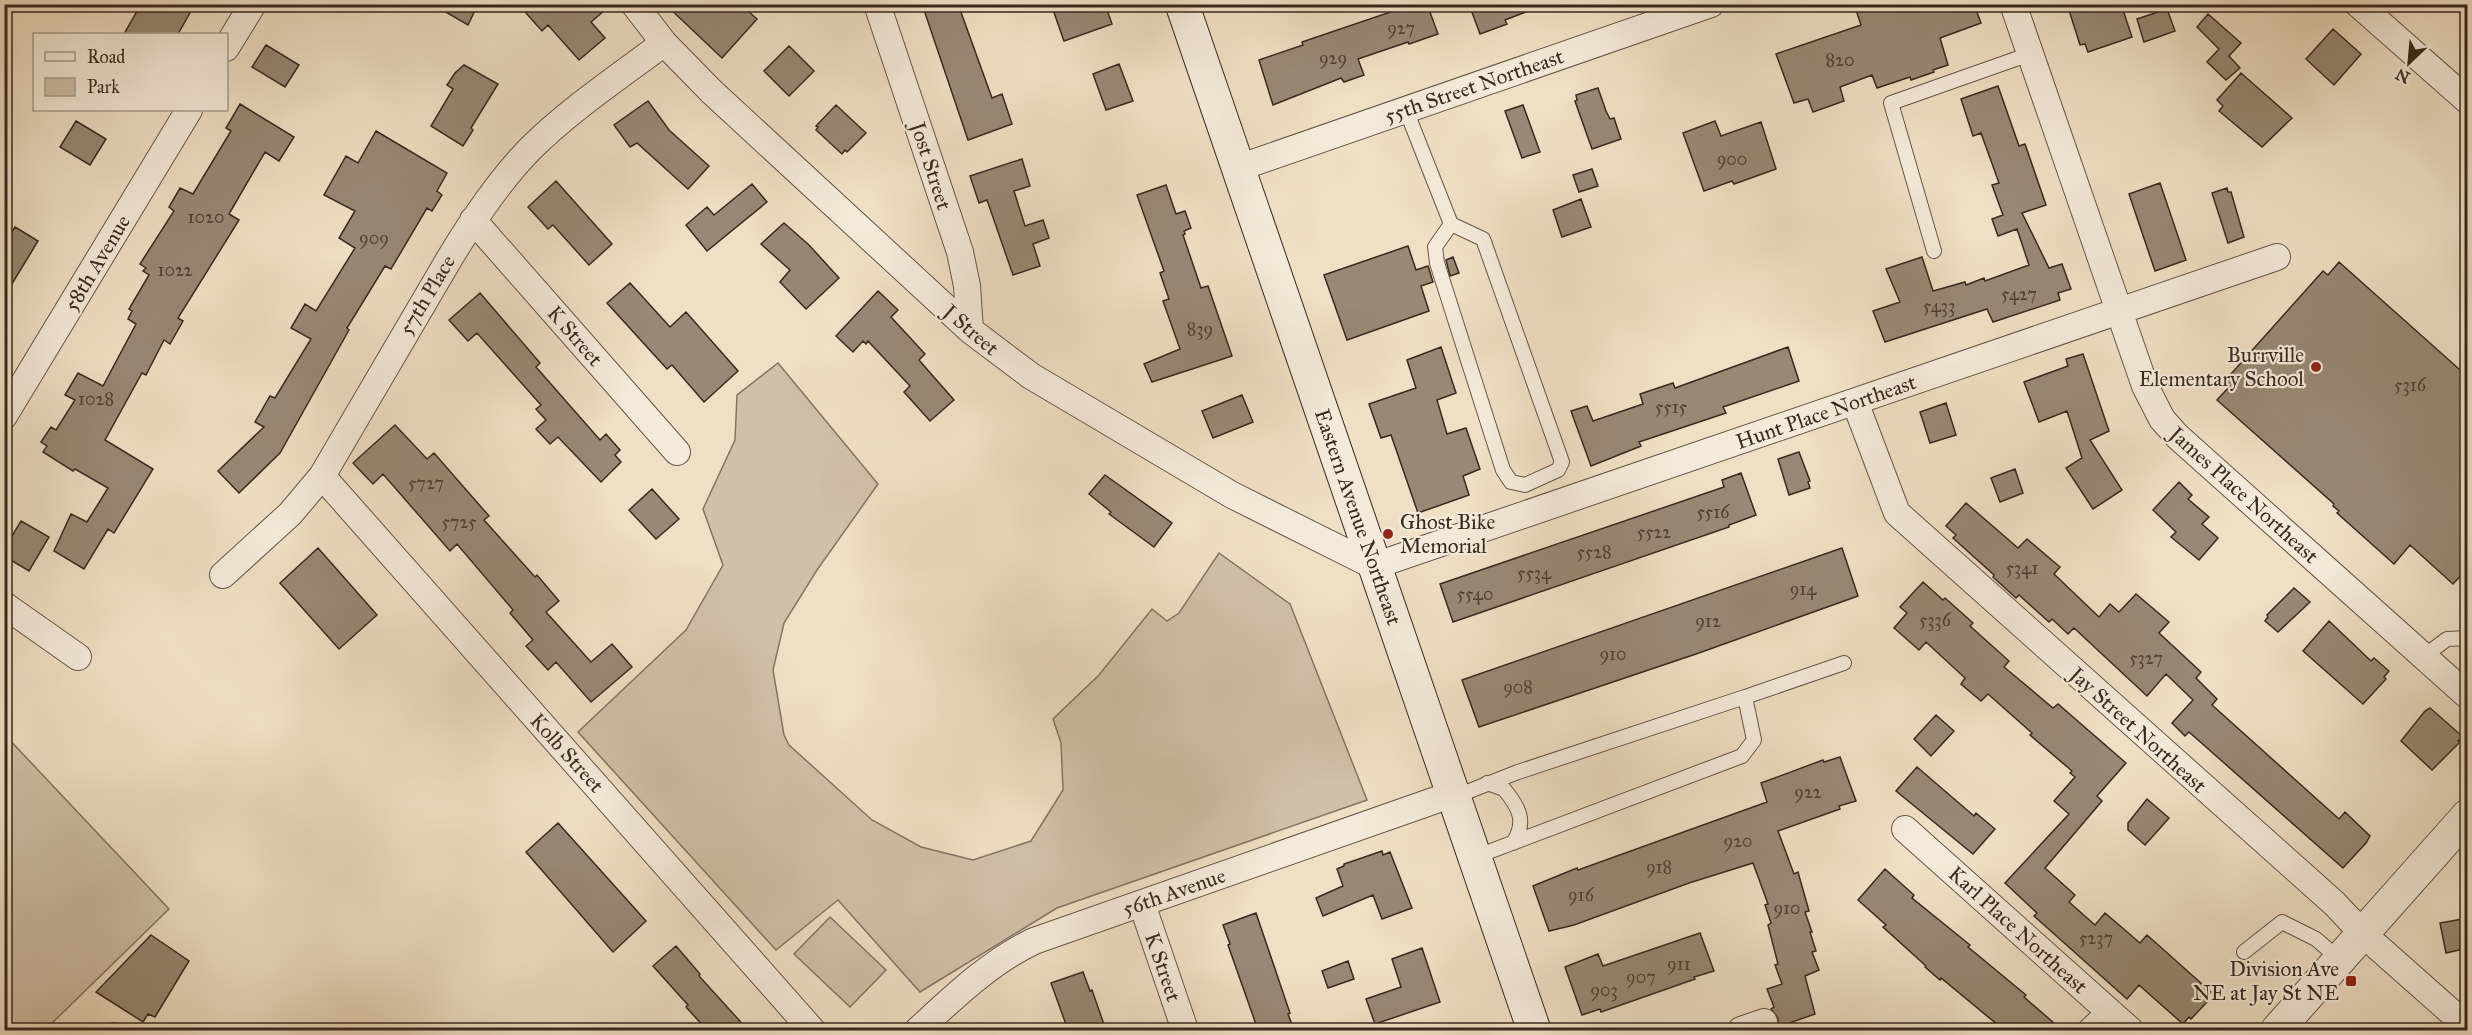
<svg xmlns="http://www.w3.org/2000/svg" width="2472" height="1035" font-family="'IM FELL Great Primer',serif">
  <rect width="100%" height="100%" fill="#efdfc4"/>
  <filter id="stains"><feTurbulence type="fractalNoise" baseFrequency=".00333" numOctaves="4"/><feColorMatrix values="0 0 0 0 .2 0 0 0 0 .09 0 0 0 0 .02 0 0 0 .5 -.17"/></filter>
  <radialGradient id="worn" r=".72"><stop offset=".6" stop-color="#630" stop-opacity="0"/><stop offset="1" stop-color="#630" stop-opacity=".3"/></radialGradient>
  <path fill="#d0c0a8" stroke="#847463" stroke-width="1.5" d="M 778,363 L 878,484 L 817,570 L 784,623 L 773,670 L 784,735 L 789,745 L 872,820 L 921,847 L 973,860 L 1031,841 L 1063,790 L 1061,743 L 1053,719 L 1099,675 L 1152,609 L 1167,621 L 1179,613 L 1219,553 L 1290,604 L 1367,800 L 1057,908 L 920,992 L 838,900 L 776,950 L 578,732 L 686,630 L 723,565 L 703,509 L 735,440 L 737,395 Z
    M 4,734 L 169,909 L 45,1030 L 5,1030 Z
    M 830,917 L 886,970 L 850,1007 L 794,954 Z"/>
  <path fill="#988874" stroke="#39291e" stroke-width="1.5" d="M 141,4 L 195,4 L 178,34 L 124,34 Z
    M 432,4 L 478,4 L 468,25 Z
    M 518,4 L 612,4 L 591,22 L 605,38 L 579,60 L 548,25 L 542,31 Z
    M 665,4 L 740,4 L 757,19 L 722,58 Z
    M 922,4 L 958,4 L 992,98 L 1002,94 L 1012,124 L 968,140 Z
    M 1051,4 L 1105,4 L 1112,24 L 1064,41 Z
    M 1414,4 L 1427,4 L 1438,34 L 1409,44 L 1408,42 L 1358,59 L 1364,75 L 1344,82 L 1341,78 L 1273,105 L 1259,60 L 1303,45 L 1302,42 Z
    M 1469,4 L 1541,4 L 1541,6 L 1505,20 L 1507,24 L 1480,34 Z
    M 1854,4 L 1974,4 L 1981,23 L 1940,38 L 1948,65 L 1933,70 L 1934,72 L 1911,80 L 1910,77 L 1877,88 L 1872,75 L 1840,87 L 1844,101 L 1813,112 L 1808,99 L 1794,103 L 1776,54 L 1861,25 Z
    M 2067,4 L 2121,4 L 2132,37 L 2088,52 L 2085,44 L 2080,45 Z
    M 2167,9 L 2175,31 L 2144,42 L 2137,19 Z
    M 2208,14 L 2241,43 L 2229,56 L 2240,68 L 2226,80 L 2207,62 L 2219,49 L 2197,27 Z
    M 2333,29 L 2361,54 L 2334,85 L 2306,59 Z
    M 266,45 L 299,65 L 285,87 L 252,67 Z
    M 789,46 L 814,71 L 789,96 L 764,71 Z
    M 1119,64 L 1133,101 L 1106,110 L 1093,74 Z
    M 464,65 L 498,84 L 471,128 L 473,130 L 463,146 L 431,126 L 453,89 L 447,85 L 455,73 Z
    M 2241,73 L 2292,118 L 2262,147 L 2219,111 L 2223,106 L 2217,100 Z
    M 1998,86 L 2019,146 L 2025,144 L 2046,205 L 2022,213 L 2049,268 L 2062,264 L 2071,289 L 2058,293 L 2060,300 L 1993,322 L 1987,309 L 1885,342 L 1873,311 L 1900,302 L 1886,269 L 1922,257 L 1933,291 L 1965,282 L 1966,285 L 1984,278 L 1985,281 L 2029,265 L 2017,229 L 1998,236 L 1992,219 L 2003,215 L 1992,185 L 1999,183 L 1981,133 L 1973,136 L 1961,99 Z
    M 1598,88 L 1606,111 L 1610,119 L 1614,118 L 1621,139 L 1592,149 L 1575,101 L 1577,100 L 1576,95 Z
    M 648,101 L 669,130 L 709,166 L 688,189 L 637,143 L 630,147 L 614,125 Z
    M 240,104 L 294,137 L 279,161 L 265,152 L 229,214 L 239,220 L 178,318 L 183,321 L 170,344 L 164,340 L 146,375 L 142,373 L 105,440 L 153,469 L 114,533 L 108,529 L 84,569 L 54,551 L 71,514 L 87,522 L 108,488 L 75,469 L 73,471 L 43,452 L 47,446 L 41,442 L 51,427 L 56,430 L 75,400 L 65,395 L 78,373 L 103,386 L 136,324 L 128,319 L 132,311 L 129,309 L 149,275 L 143,271 L 146,268 L 140,264 L 174,211 L 169,207 L 180,188 L 193,194 L 231,131 L 226,128 Z
    M 836,105 L 866,133 L 847,152 L 845,150 L 842,154 L 816,130 L 818,127 L 816,126 Z
    M 1523,105 L 1540,152 L 1522,158 L 1505,111 Z
    M 76,121 L 106,139 L 90,165 L 60,147 Z
    M 1715,121 L 1721,136 L 1761,122 L 1776,169 L 1734,184 L 1732,181 L 1704,191 L 1683,133 Z
    M 376,131 L 447,173 L 437,191 L 442,195 L 432,211 L 427,208 L 391,269 L 385,266 L 347,328 L 349,330 L 280,453 L 239,493 L 218,471 L 264,427 L 255,422 L 270,396 L 275,398 L 311,339 L 291,328 L 305,304 L 316,311 L 355,248 L 339,238 L 355,211 L 324,195 L 346,156 L 358,163 Z
    M 1022,159 L 1030,186 L 1014,191 L 1025,226 L 1043,220 L 1049,238 L 1033,244 L 1040,266 L 1013,275 L 987,200 L 979,203 L 970,176 Z
    M 1592,169 L 1598,186 L 1579,192 L 1573,175 Z
    M 556,181 L 612,244 L 589,265 L 553,225 L 548,229 L 528,207 Z
    M 2160,183 L 2186,260 L 2155,271 L 2129,194 Z
    M 752,184 L 767,202 L 707,251 L 686,225 L 707,207 L 714,215 Z
    M 1166,185 L 1176,214 L 1185,211 L 1191,228 L 1184,231 L 1185,234 L 1183,235 L 1201,288 L 1208,286 L 1232,356 L 1152,382 L 1144,364 L 1180,349 L 1163,301 L 1169,299 L 1160,273 L 1164,271 L 1137,195 Z
    M 2227,188 L 2228,192 L 2231,192 L 2244,237 L 2228,243 L 2212,193 Z
    M 1581,199 L 1591,227 L 1562,237 L 1553,210 Z
    M 784,223 L 809,245 L 839,278 L 806,309 L 780,282 L 790,270 L 761,244 Z
    M 15,227 L 38,241 L 4,297 L 4,245 Z
    M 1408,246 L 1416,270 L 1428,266 L 1433,282 L 1421,286 L 1429,311 L 1347,340 L 1324,275 Z
    M 1453,257 L 1459,273 L 1450,276 L 1446,260 Z
    M 2339,262 L 2468,377 L 2468,568 L 2453,584 L 2410,545 L 2394,564 L 2337,513 L 2339,511 L 2333,506 L 2334,504 L 2217,400 L 2229,387 L 2224,382 L 2239,365 L 2323,271 L 2328,275 Z
    M 630,283 L 670,327 L 686,312 L 738,371 L 704,402 L 672,365 L 667,369 L 607,303 Z
    M 878,291 L 898,310 L 891,317 L 925,354 L 919,360 L 954,400 L 930,421 L 904,392 L 910,386 L 868,341 L 866,344 L 863,341 L 853,352 L 836,336 Z
    M 480,293 L 540,363 L 536,367 L 600,440 L 606,434 L 620,450 L 615,455 L 621,462 L 601,482 L 558,437 L 550,444 L 536,429 L 546,420 L 536,409 L 541,405 L 477,333 L 468,341 L 449,320 Z
    M 1441,347 L 1456,393 L 1437,400 L 1447,434 L 1466,428 L 1480,469 L 1463,476 L 1469,495 L 1418,513 L 1391,435 L 1381,438 L 1369,404 L 1416,388 L 1407,360 Z
    M 1788,347 L 1799,381 L 1723,407 L 1726,413 L 1639,442 L 1641,446 L 1591,466 L 1571,411 L 1587,406 L 1593,421 L 1643,404 L 1640,394 L 1673,383 L 1675,388 Z
    M 2083,354 L 2109,431 L 2090,440 L 2122,490 L 2093,509 L 2066,468 L 2082,458 L 2067,411 L 2039,422 L 2024,382 L 2068,366 L 2066,359 Z
    M 1242,395 L 1253,422 L 1213,438 L 1202,411 Z
    M 1946,403 L 1956,435 L 1930,443 L 1920,412 Z
    M 395,425 L 427,459 L 434,453 L 489,516 L 484,520 L 535,577 L 537,575 L 559,601 L 546,612 L 591,662 L 612,644 L 632,667 L 591,702 L 556,662 L 548,670 L 526,646 L 533,640 L 510,613 L 513,610 L 457,544 L 450,551 L 383,474 L 373,484 L 353,463 Z
    M 1799,452 L 1810,481 L 1808,482 L 1810,488 L 1789,495 L 1778,459 Z
    M 2015,469 L 2023,493 L 2000,502 L 1991,478 Z
    M 1741,473 L 1756,515 L 1729,525 L 1729,527 L 1453,622 L 1440,584 L 1724,487 L 1722,480 Z
    M 1105,475 L 1172,523 L 1154,547 L 1109,514 L 1111,512 L 1089,494 Z
    M 2179,482 L 2192,495 L 2188,499 L 2209,517 L 2202,524 L 2218,538 L 2199,560 L 2171,537 L 2176,532 L 2153,510 Z
    M 652,489 L 679,519 L 656,539 L 629,510 Z
    M 1966,503 L 2018,548 L 2027,539 L 2060,567 L 2054,574 L 2099,617 L 2110,604 L 2119,612 L 2136,594 L 2169,622 L 2159,633 L 2201,672 L 2196,678 L 2217,699 L 2212,705 L 2339,819 L 2345,812 L 2370,836 L 2366,843 L 2343,868 L 2189,732 L 2185,736 L 2172,723 L 2193,700 L 2166,674 L 2147,696 L 2074,628 L 2068,634 L 2052,619 L 2049,622 L 2019,595 L 2016,598 L 1993,577 L 1994,575 L 1953,538 L 1956,535 L 1946,526 Z
    M 21,521 L 49,537 L 29,571 L 4,556 L 4,549 Z
    M 318,548 L 377,615 L 339,649 L 280,583 Z
    M 1842,548 L 1858,596 L 1696,654 L 1479,727 L 1462,680 Z
    M 1923,582 L 1943,600 L 1945,598 L 1973,623 L 1970,626 L 2009,661 L 2004,667 L 2053,708 L 2058,704 L 2126,763 L 2097,796 L 2102,801 L 2045,868 L 2075,895 L 2069,902 L 2095,925 L 2105,913 L 2140,943 L 2147,935 L 2211,992 L 2205,999 L 2207,1002 L 2191,1019 L 2189,1017 L 2183,1024 L 2139,985 L 2127,999 L 2034,916 L 2037,913 L 2005,883 L 2069,814 L 2054,801 L 2075,777 L 2070,773 L 2072,771 L 2030,735 L 2032,733 L 1988,694 L 1981,701 L 1961,684 L 1965,678 L 1926,642 L 1919,650 L 1894,628 L 1907,613 L 1900,607 Z
    M 2294,588 L 2310,602 L 2278,632 L 2265,621 L 2268,617 L 2267,615 Z
    M 2329,621 L 2371,661 L 2374,658 L 2389,671 L 2384,677 L 2386,679 L 2363,704 L 2303,651 Z
    M 2430,708 L 2462,736 L 2458,741 L 2460,742 L 2432,770 L 2401,741 L 2425,711 Z
    M 1936,715 L 1954,731 L 1931,756 L 1914,739 Z
    M 1840,757 L 1856,801 L 1839,806 L 1840,809 L 1778,831 L 1794,874 L 1798,872 L 1809,911 L 1805,912 L 1812,932 L 1810,932 L 1816,951 L 1812,952 L 1819,970 L 1805,976 L 1815,1014 L 1778,1027 L 1778,1018 L 1771,1009 L 1774,1007 L 1767,989 L 1782,984 L 1775,965 L 1778,964 L 1768,925 L 1771,923 L 1765,905 L 1768,904 L 1753,863 L 1689,883 L 1574,925 L 1549,931 L 1533,886 L 1577,868 L 1578,870 L 1767,802 L 1761,783 L 1823,760 L 1824,762 Z
    M 1917,767 L 1974,816 L 1976,813 L 1995,829 L 1973,854 L 1896,791 Z
    M 2147,799 L 2169,818 L 2145,845 L 2128,830 L 2128,823 Z
    M 558,823 L 646,921 L 613,952 L 526,852 Z
    M 1382,851 L 1383,855 L 1390,852 L 1412,908 L 1382,919 L 1373,895 L 1323,916 L 1316,898 L 1343,886 L 1337,869 L 1344,866 L 1344,864 Z
    M 1885,869 L 1914,895 L 1912,898 L 1970,945 L 1968,947 L 2026,995 L 2024,997 L 2062,1030 L 2004,1030 L 1941,978 L 1940,980 L 1925,967 L 1926,966 L 1883,927 L 1886,925 L 1858,900 Z
    M 1256,913 L 1290,1013 L 1288,1014 L 1294,1030 L 1258,1030 L 1228,945 L 1230,944 L 1223,925 Z
    M 2468,918 L 2468,948 L 2446,953 L 2440,923 Z
    M 1700,933 L 1714,971 L 1694,977 L 1695,979 L 1601,1012 L 1600,1009 L 1582,1015 L 1565,967 L 1598,954 L 1603,966 Z
    M 151,935 L 189,961 L 155,1017 L 148,1014 L 143,1022 L 96,992 Z
    M 676,946 L 700,974 L 699,976 L 748,1030 L 707,1030 L 686,1007 L 688,1005 L 653,966 Z
    M 1422,948 L 1440,1002 L 1375,1024 L 1366,999 L 1401,987 L 1392,959 Z
    M 1348,961 L 1354,979 L 1328,988 L 1322,971 Z
    M 1083,972 L 1090,991 L 1092,990 L 1106,1030 L 1068,1030 L 1051,983 Z"/>
  <g fill="none" stroke-linecap="round" stroke-linejoin="round">
    <defs>
      <path id="service" d="M 1406,110 L 1451,224 L 1435,247 L 1437,263 L 1503,470 L 1511,482 L 1525,485 L 1558,470 L 1562,462 L 1483,239 L 1451,224
        M 1934,251 L 1891,103 L 2030,54
        M 2423,657 L 2447,639 L 2468,638
        M 1745,697 L 1844,663
        M 1487,783 L 1504,789 C 1519,807 1527,822 1513,843
        M 1454,797 L 1518,772 L 1745,697 L 1754,740 L 1742,756 L 1475,857
        M 2244,952 L 2282,922 L 2316,939 L 2340,960
        M 113,1030 L 114,1030
        M 2083,1030 L 2105,1009"/>
      <path id="minor" d="M 634,4 L 664,43 L 712,92 L 970,330 L 1031,376 L 1232,495 L 1374,566 L 2277,257
        M 877,4 L 960,252 L 967,286 L 970,330
        M 2013,4 L 2145,386 L 2162,419 L 2177,436 L 2468,696
        M 2358,4 L 2468,101
        M 226,48 L 253,4
        M 1238,168 L 1711,4
        M 473,220 L 677,452
        M 1855,402 L 1897,513 L 2335,904 L 2363,934 L 2468,1027
        M 4,416 L 189,110
        M 322,476 L 812,1030
        M 223,575 L 290,514 L 322,476 L 451,256 C 474,218 499,181 530,149 C 569,110 620,76 664,43
        M 4,605 L 78,657
        M 1905,829 L 2130,1030
        M 1142,904 L 1185,1030
        M 918,1030 C 954,997 990,962 1034,941 L 1453,794
        M 1741,1030 L 1764,1022"/>
      <path id="tertiary" d="M 2277,1030 L 2468,815"/>
      <path id="secondary" d="M 1182,4 L 1534,1030"/>
    </defs>
    <use href="#service" stroke="#665648" stroke-width="16"/>
    <use href="#minor" stroke="#665648" stroke-width="28"/>
    <use href="#tertiary" stroke="#665648" stroke-width="34"/>
    <use href="#secondary" stroke="#39291e" stroke-width="35"/>
    <use href="#service" stroke="#f5ead9" stroke-width="14"/>
    <use href="#minor" stroke="#f5ead9" stroke-width="26"/>
    <use href="#tertiary" stroke="#f5ead9" stroke-width="32"/>
    <use href="#secondary" stroke="#f5ead9" stroke-width="33"/>
  </g>
  <g fill="#8f2418" stroke="#f5ead9" stroke-width="2">
    <circle cx="2316" cy="367" r="6"/>
    <circle cx="1388" cy="534" r="6"/>
    <rect x="2345" y="975" width="12" height="12" rx="3"/>
  </g>
  <g text-anchor="middle" stroke-width="4.5" stroke-linejoin="round" paint-order="stroke">
    <g font-size="18" fill="#514134">
      <text x="1401" y="34">927</text>
      <text x="1333" y="64">929</text>
      <text x="1840" y="66">820</text>
      <text x="1732" y="165">900</text>
      <text x="206" y="223">1020</text>
      <text x="374" y="244">909</text>
      <text x="175" y="276">1022</text>
      <text x="2019" y="300">5427</text>
      <text x="1939" y="312">5433</text>
      <text x="1200" y="335">839</text>
      <text x="2410" y="391">5316</text>
      <text x="96" y="405">1028</text>
      <text x="1671" y="413">5515</text>
      <text x="426" y="489">5727</text>
      <text x="1713" y="518">5516</text>
      <text x="459" y="528">5725</text>
      <text x="1654" y="538">5522</text>
      <text x="1594" y="558">5528</text>
      <text x="2022" y="574">5341</text>
      <text x="1534" y="579">5534</text>
      <text x="1803" y="595">914</text>
      <text x="1475" y="600">5540</text>
      <text x="1935" y="626">5336</text>
      <text x="1708" y="627">912</text>
      <text x="1613" y="660">910</text>
      <text x="2146" y="664">5327</text>
      <text x="1518" y="693">908</text>
      <text x="1808" y="798">922</text>
      <text x="1738" y="847">920</text>
      <text x="1659" y="873">918</text>
      <text x="1581" y="901">916</text>
      <text x="1787" y="914">910</text>
      <text x="2096" y="944">5237</text>
      <text x="1679" y="970">911</text>
      <text x="1641" y="983">907</text>
      <text x="1604" y="996">903</text>
    </g>
    <g font-size="21" fill="#39291e" stroke="#f5ead9">
      <text transform="translate(1474 86) rotate(-19)" y="7">55th Street Northeast</text>
      <text transform="translate(931 166) rotate(72)" y="7">Jost Street</text>
      <text transform="translate(97 263) rotate(-59)" y="7">58th Avenue</text>
      <text transform="translate(427 295) rotate(-59)" y="7">57th Place</text>
      <text transform="translate(971 330) rotate(41)" y="7">J Street</text>
      <text transform="translate(575 336) rotate(49)" y="7">K Street</text>
      <text transform="translate(1826 412) rotate(-19)" y="7">Hunt Place Northeast</text>
      <text transform="translate(2244 495) rotate(42)" y="7">James Place Northeast</text>
      <text transform="translate(1358 517) rotate(71)" y="7">Eastern Avenue Northeast</text>
      <text transform="translate(2138 730) rotate(42)" y="7">Jay Street Northeast</text>
      <text transform="translate(567 753) rotate(48)" y="7">Kolb Street</text>
      <text transform="translate(1174 892) rotate(-19)" y="7">56th Avenue</text>
      <text transform="translate(2018 930) rotate(42)" y="7">Karl Place Northeast</text>
      <text transform="translate(1163 967) rotate(71)" y="7">K Street</text>
    </g>
    <g font-size="21" fill="#39291e" stroke="#f5ead9" text-anchor="end">
      <text x="2304" y="362">Burrville<tspan x="2304" dy="24">Elementary School</tspan></text>
      <text x="1400" y="529" text-anchor="start">Ghost Bike<tspan x="1400" dy="24">Memorial</tspan></text>
      <text x="2339" y="976">Division Ave<tspan x="2339" dy="24">NE at Jay St NE</tspan></text>
    </g>
  </g>
  <rect width="2472" height="1035" fill="none" stroke="#efdfc4" stroke-width="24"/>
  <rect x="6" y="6" width="2460" height="1023" fill="none" stroke="#39291e" stroke-width="3"/>
  <rect x="12" y="12" width="2448" height="1011" fill="none" stroke="#39291e" stroke-width="1.5"/>
  <rect x="33" y="33" width="195" height="78" fill="#f5ead9" stroke="#aa9d8e" stroke-width="1.5"/>
  <rect x="45" y="52" width="30" height="9" fill="#f5ead9" stroke="#aa9d8e" stroke-width="1.5"/>
  <text x="87" y="63" font-size="18" fill="#39291e">Road</text>
  <rect x="45" y="78" width="30" height="18" fill="#d0c0a8" stroke="#aa9d8e" stroke-width="1.5"/>
  <text x="87" y="93" font-size="18" fill="#39291e">Park</text>
  <g transform="translate(2409 63) rotate(206)" stroke="#f5ead9" stroke-width="4.5" paint-order="stroke">
  <path d="M0-4.5L10 22L0 15L-10 22Z" fill="#39291e"/>
  <text y="-9" font-size="16" font-weight="bold" text-anchor="middle" fill="#39291e">N</text>
  </g>
  <rect width="100%" height="100%" filter="url(#stains)"/>
  <rect width="100%" height="100%" fill="url(#worn)"/>
</svg>
